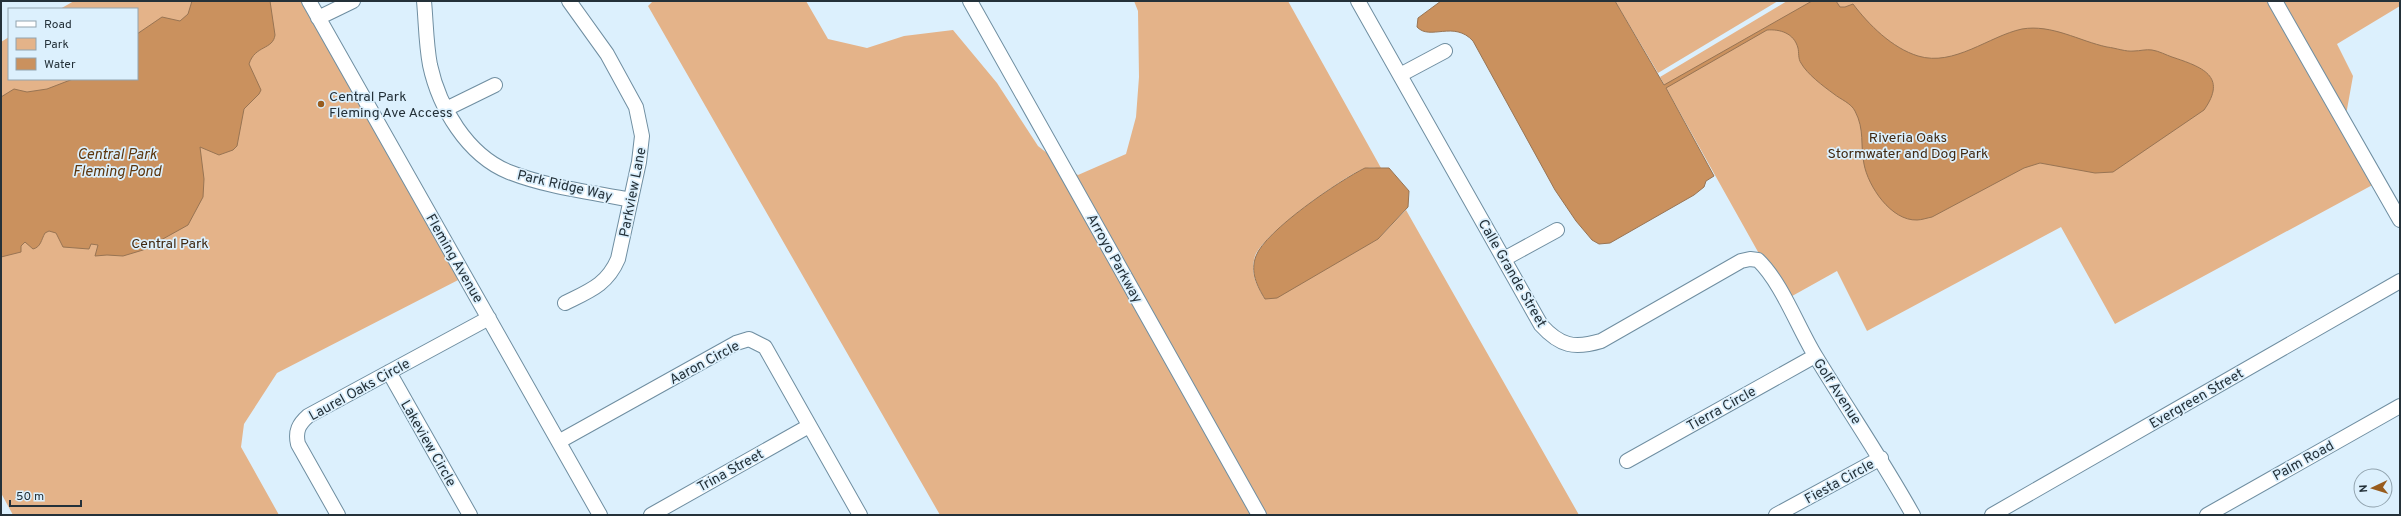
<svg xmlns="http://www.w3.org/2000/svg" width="2401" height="516" font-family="Overpass,sans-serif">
  <rect width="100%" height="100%" fill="#dcf0fd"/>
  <path fill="#e4b389" d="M 74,1 L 309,1 L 466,276 L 277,373 L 244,424 L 241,447 L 279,515 L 13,515 L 1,493 L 1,42 L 9,37 L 9,79 L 137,79 L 137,9 L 60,9 Z
    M 653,1 L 806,1 L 828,39 L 867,48 L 904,36 L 953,30 L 997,83 L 1038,146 L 1052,157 L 1253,515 L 940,515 L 648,6 Z
    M 1134,1 L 1288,1 L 1381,168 C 1376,168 1368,167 1363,169 C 1341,178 1263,234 1255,256 C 1250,273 1256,285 1265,299 L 1378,239 L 1406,210 L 1579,515 L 1265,515 L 1073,172 L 1078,175 L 1126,154 L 1136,117 L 1139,77 L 1138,11 Z
    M 1615,1 L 1778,1 L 1658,73 Z
    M 1787,1 L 2275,1 L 2378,182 L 2115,324 L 2061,227 L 1867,331 L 1837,271 L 1785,300 L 1660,77 Z
    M 2281,1 L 2400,1 L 2400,6 L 2337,44 L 2353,76 L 2346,115 Z"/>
  <path fill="#ca915e" stroke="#987453" d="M 192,1 L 270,1 L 275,35 C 273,50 255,45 249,64 L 261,90 L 259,94 L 244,109 L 237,146 L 233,150 L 219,155 L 200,147 L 204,179 L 203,197 L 188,225 L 143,250 L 123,256 L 107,255 L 95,256 L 98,245 L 91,244 L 89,249 L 63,247 L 56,233 L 49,231 L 45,233 C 41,240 41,247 33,249 L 25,242 L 21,246 L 21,252 L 1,257 L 1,97 L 14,89 L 27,92 L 47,89 L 73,79 L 137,79 L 137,34 L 162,17 L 180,21 L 188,14 Z
    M 1441,1 L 1615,1 L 1664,85 L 1812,1 L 1836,1 L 1840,7 L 1845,7 L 1853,4 C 1869,25 1892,48 1918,56 C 1954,67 1989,36 2022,29 C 2052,24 2079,41 2107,47 C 2116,48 2126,52 2134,51 C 2140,51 2146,49 2152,50 C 2159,51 2166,55 2172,57 C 2202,67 2228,76 2204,110 L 2113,172 L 2095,173 L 2040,163 L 2024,168 L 1932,217 C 1927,218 1921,220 1917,220 C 1891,221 1868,186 1864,164 C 1860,145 1865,130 1855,111 C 1851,103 1840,99 1834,94 C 1823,86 1807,74 1801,63 C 1798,59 1799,52 1798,48 C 1794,33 1780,29 1767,30 L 1666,88 L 1714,176 L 1706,181 L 1704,187 L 1694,195 L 1610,243 L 1599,244 L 1592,240 L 1576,221 L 1555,190 L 1473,41 C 1454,20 1430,41 1417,27 L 1418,18 Z
    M 1365,168 L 1389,168 L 1409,191 L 1408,207 L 1378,239 L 1277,298 L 1265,299 C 1257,286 1250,272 1256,256 C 1265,231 1340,180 1365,168 Z"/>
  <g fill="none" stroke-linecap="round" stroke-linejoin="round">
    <defs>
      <path id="minor" d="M 309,1 L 600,515
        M 424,1 C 426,22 426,44 430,65 C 439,107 467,155 509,172 C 547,187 590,192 631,200
        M 970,1 L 1259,515
        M 1358,1 L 1541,325 C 1560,346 1574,349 1601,341 L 1741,261 L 1750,259 L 1758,260 C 1782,283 1798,328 1816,357 C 1848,410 1883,461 1913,515
        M 2275,1 L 2400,220
        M 318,18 L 353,1
        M 1400,75 L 1445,51
        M 446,109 L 495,85
        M 1504,259 L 1557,230
        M 565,303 C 589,291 607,285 618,259 L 639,162 L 642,136 L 636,107 L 607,54 L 569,1
        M 389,372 L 470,515
        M 560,441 L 736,343 L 749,339 L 765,347 L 860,515
        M 1627,461 L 1815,356
        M 338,515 L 298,444 C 295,431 299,424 308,416 L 489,318
        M 651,515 L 809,426
        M 1776,515 L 1881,458
        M 1992,515 L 2400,281
        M 2207,515 L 2400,406"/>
    </defs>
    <use href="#minor" stroke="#6f8ea1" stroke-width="16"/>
    <use href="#minor" stroke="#fff" stroke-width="14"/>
  </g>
  <circle fill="#985c1e" stroke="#dcf0fd" stroke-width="1.5" cx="321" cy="104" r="4"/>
  <g text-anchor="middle" stroke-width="3.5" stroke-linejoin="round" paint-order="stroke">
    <g font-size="14" fill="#243139" stroke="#dcf0fd" text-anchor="start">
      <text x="329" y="101">Central Park<tspan x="329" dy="16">Fleming Ave Access</tspan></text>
    </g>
    <g font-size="14" fill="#402811" stroke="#dcf0fd">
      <text x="1908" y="142">Riveria Oaks<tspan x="1908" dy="16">Stormwater and Dog Park</tspan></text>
      <text x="170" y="248">Central Park</text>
    </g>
    <g font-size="14" fill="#243139" stroke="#dcf0fd">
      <text transform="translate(565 185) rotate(13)" y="5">Park Ridge Way</text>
      <text transform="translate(632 192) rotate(-79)" y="5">Parkview Lane</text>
      <text transform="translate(455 258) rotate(60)" y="5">Fleming Avenue</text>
      <text transform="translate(1115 258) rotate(61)" y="5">Arroyo Parkway</text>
      <text transform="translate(1513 273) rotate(60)" y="5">Calle Grande Street</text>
      <text transform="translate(704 362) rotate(-28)" y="5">Aaron Circle</text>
      <text transform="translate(359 389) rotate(-29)" y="5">Laurel Oaks Circle</text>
      <text transform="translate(1838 391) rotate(57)" y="5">Golf Avenue</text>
      <text transform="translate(2196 398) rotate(-30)" y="5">Evergreen Street</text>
      <text transform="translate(1721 408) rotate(-29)" y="5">Tierra Circle</text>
      <text transform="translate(429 443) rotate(60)" y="5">Lakeview Circle</text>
      <text transform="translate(2303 460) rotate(-29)" y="5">Palm Road</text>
      <text transform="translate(730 470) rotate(-29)" y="5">Trina Street</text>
      <text transform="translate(1839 481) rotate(-29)" y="5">Fiesta Circle</text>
    </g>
    <g font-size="15" font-style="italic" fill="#5c360d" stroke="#dcf0fd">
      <text x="117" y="159">Central Park<tspan x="117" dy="17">Fleming Pond</tspan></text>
    </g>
  </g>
  <rect width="2401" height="516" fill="none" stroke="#243139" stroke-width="4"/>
  <rect x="8" y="8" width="130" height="72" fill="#dcf0fd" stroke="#92a4af"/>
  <rect x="16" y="21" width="20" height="6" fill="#ffffff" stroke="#92a4af"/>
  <text x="44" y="28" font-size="12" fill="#243139">Road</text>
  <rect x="16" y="38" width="20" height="12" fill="#e4b389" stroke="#92a4af"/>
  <text x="44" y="48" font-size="12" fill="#243139">Park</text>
  <rect x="16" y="58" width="20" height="12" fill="#ca915e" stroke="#92a4af"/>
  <text x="44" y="68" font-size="12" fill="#243139">Water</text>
  <g transform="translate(2373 488) rotate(266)"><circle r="19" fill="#dcf0fd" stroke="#92a4af"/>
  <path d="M0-3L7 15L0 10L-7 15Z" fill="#985c1e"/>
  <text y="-6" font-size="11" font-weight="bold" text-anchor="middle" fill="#243139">N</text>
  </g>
  <path d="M10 500v6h71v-6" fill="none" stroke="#243139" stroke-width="2"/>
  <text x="16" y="500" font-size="12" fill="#243139" stroke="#dcf0fd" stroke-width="3" paint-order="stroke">50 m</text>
</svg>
